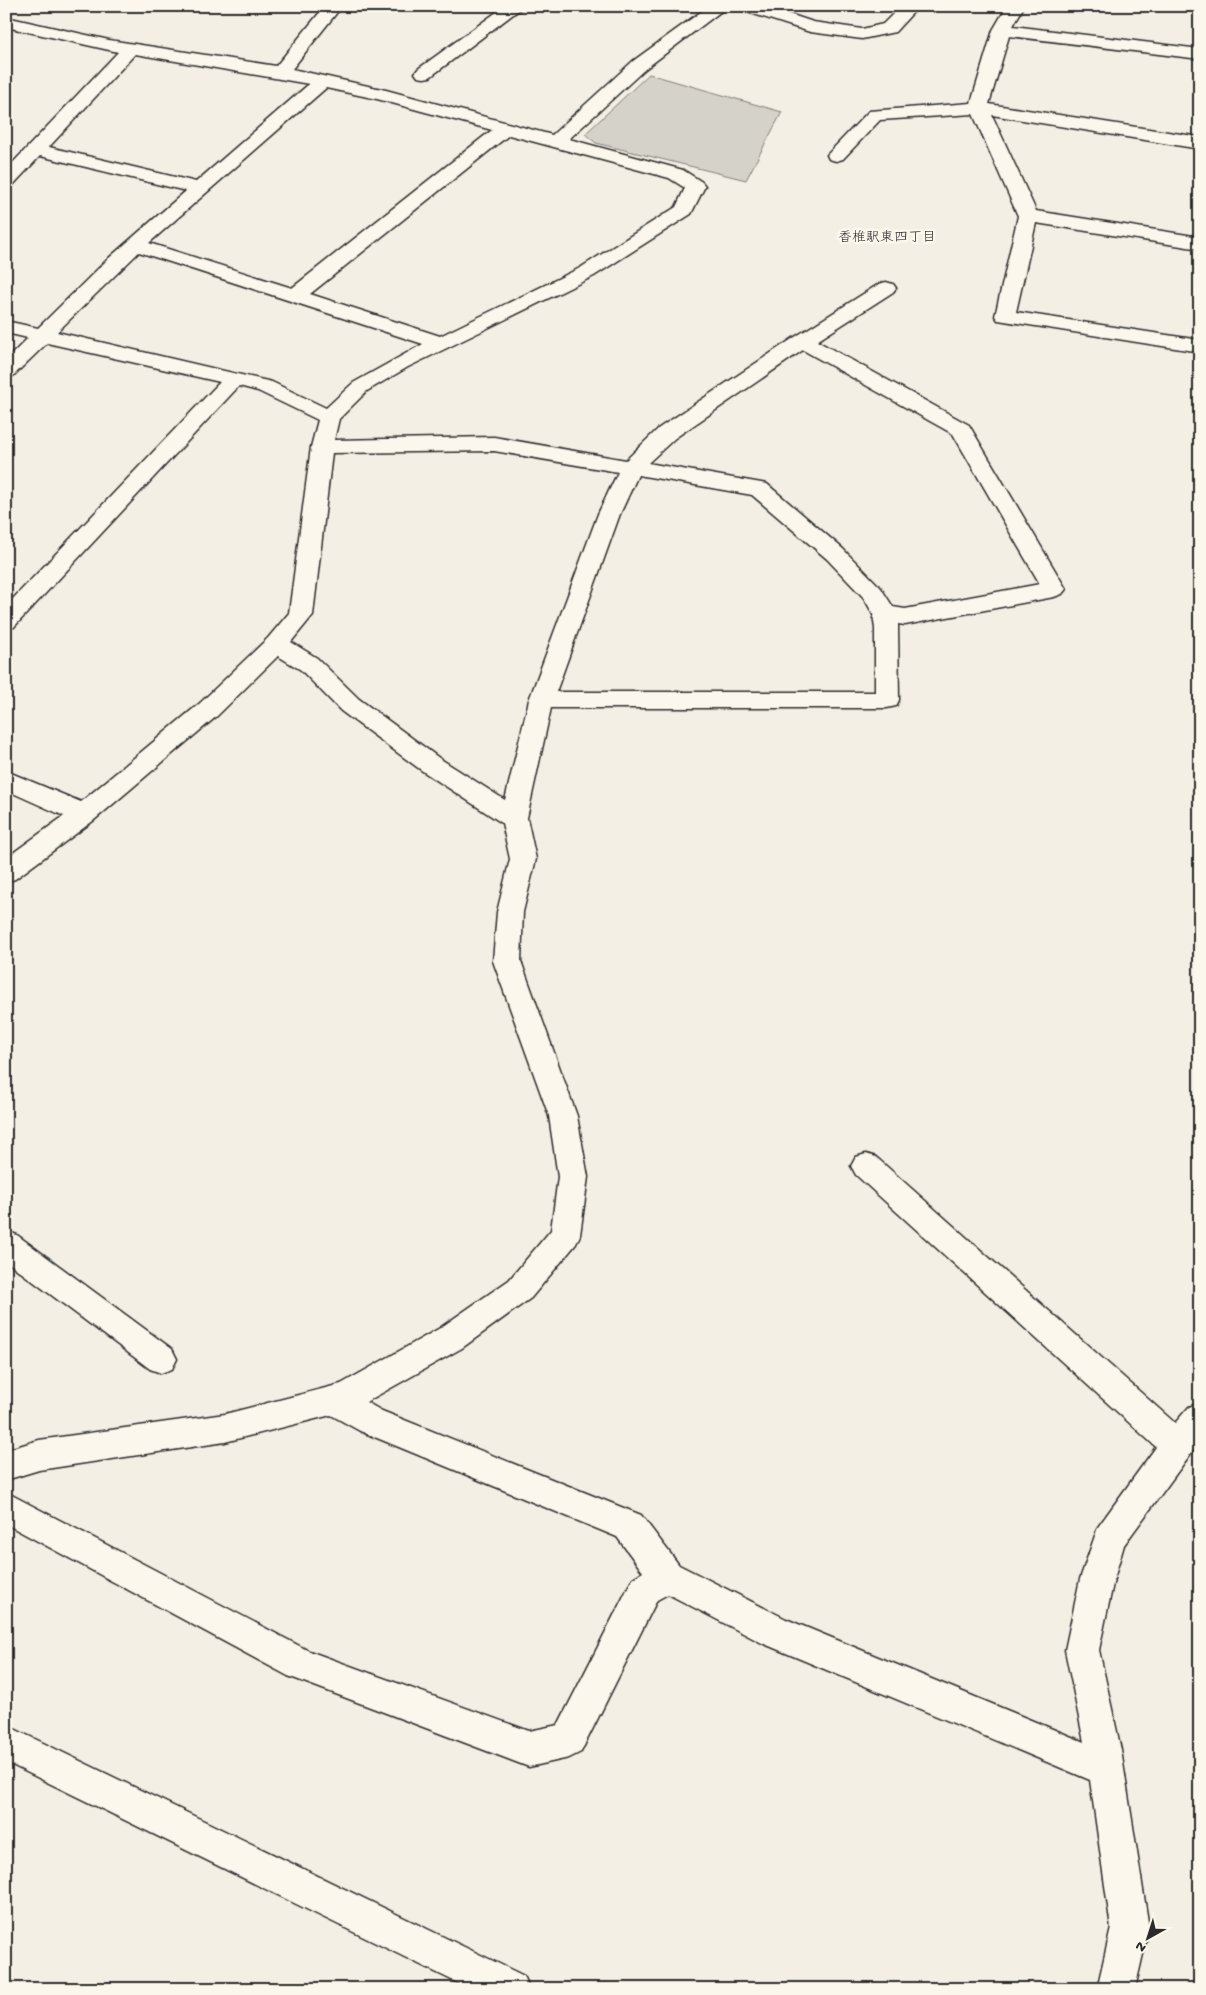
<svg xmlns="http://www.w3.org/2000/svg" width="1206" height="1995" font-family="'Gochi Hand','Klee One',sans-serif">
  <rect width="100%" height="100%" fill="#f3efe4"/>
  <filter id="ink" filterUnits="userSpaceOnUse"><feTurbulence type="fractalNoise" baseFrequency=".02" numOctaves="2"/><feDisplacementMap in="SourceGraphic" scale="10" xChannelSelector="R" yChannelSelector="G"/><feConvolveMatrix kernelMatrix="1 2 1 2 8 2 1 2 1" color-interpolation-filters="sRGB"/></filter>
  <g filter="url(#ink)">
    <path fill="#d5d2c9" stroke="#807e7a" d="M 649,74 L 782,112 L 746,180 L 596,143 L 585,134 Z"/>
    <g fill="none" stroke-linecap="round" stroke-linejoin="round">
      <defs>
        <path id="street" d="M 325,6 L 342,6 L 292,69 L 386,90 L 552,135 L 633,61 L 709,6 L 728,6 L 645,69 L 569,139 L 683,170 L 702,182 L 705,186 L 691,214 L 594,276 L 408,367 L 367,391 L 339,419 L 334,440 L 494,437 L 626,460 L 659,428 L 795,337 L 879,284 L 886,282 L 893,284 L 896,288 L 893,292 L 817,341 L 969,425 L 1066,589 L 1062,594 L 1054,597 L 905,625 L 898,624 L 899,700 L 896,706 L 887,708 L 551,708 L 527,818 L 536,859 L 523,912 L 521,961 L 577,1116 L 588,1177 L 580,1235 L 576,1244 L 531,1298 L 462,1348 L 366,1402 L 382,1411 L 641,1515 L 679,1565 L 786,1619 L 1084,1742 L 1065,1650 L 1080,1579 L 1098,1527 L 1156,1447 L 856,1175 L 851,1166 L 856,1157 L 866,1154 L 876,1157 L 1175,1423 L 1189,1407 L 1200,1403 L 1200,1441 L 1124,1545 L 1114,1579 L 1099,1650 L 1121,1750 L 1149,1928 L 1135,1989 L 1097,1989 L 1111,1928 L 1090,1780 L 762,1643 L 668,1594 L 657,1600 L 581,1752 L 569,1758 L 529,1767 L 288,1676 L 6,1524 L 6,1492 L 309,1651 L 529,1731 L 558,1725 L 633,1578 L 643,1572 L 617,1537 L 360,1431 L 331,1415 L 225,1442 L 39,1470 L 6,1480 L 6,1450 L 39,1440 L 225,1414 L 341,1384 L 440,1328 L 509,1280 L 551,1230 L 558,1177 L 549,1116 L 493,961 L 497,912 L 510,859 L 502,823 L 421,770 L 341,711 L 301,670 L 278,656 L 217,716 L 93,821 L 15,879 L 6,882 L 6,858 L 64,816 L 6,790 L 6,771 L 81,802 L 199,704 L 268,638 L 289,613 L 311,447 L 318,420 L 258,391 L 239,386 L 14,627 L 6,629 L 6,606 L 220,382 L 47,343 L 13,376 L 6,378 L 6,360 L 28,338 L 6,333 L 6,321 L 38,328 L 109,258 L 186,191 L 40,156 L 13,185 L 6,187 L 6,170 L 118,52 L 6,27 L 6,17 L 109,40 L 276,66 ZM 135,54 L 309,84 L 196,182 L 49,147 ZM 326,88 L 377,99 L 492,130 L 292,288 L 149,243 ZM 509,135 L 669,178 L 685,188 L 676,207 L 580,268 L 440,336 L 310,294 ZM 139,252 L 423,344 L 353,383 L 326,408 L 272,382 L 57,332 ZM 803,350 L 953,434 L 1040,584 L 905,609 L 893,607 L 881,588 L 843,549 L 767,484 L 648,463 L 675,438 ZM 494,451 L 618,472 L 598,514 L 529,700 L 505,800 L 439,758 L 359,699 L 317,658 L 291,642 L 313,615 L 332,453 ZM 638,475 L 752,495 L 827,559 L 864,598 L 873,614 L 875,629 L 875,692 L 556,692 L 620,514 Z
          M 505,6 L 524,6 L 430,77 L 424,78 L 418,77 L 415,73 L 418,69 Z
          M 739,6 L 765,6 L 813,22 L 862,29 L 883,24 L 901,6 L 919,6 L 895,32 L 862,39 L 810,32 L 741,10 Z
          M 1007,6 L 1024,6 L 1013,26 L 1200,49 L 1200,59 L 1009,36 L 989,104 L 1200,137 L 1200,149 L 992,115 L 1036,211 L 1200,237 L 1200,249 L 1036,223 L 1016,312 L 1200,340 L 1200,352 L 998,320 L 995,316 L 1018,216 L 973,114 L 880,120 L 843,159 L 836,161 L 829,159 L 827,155 L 869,111 L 971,103 L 993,30 Z
          M 6,1231 L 17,1235 L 172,1349 L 177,1359 L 172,1369 L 161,1373 L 150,1369 L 6,1261 Z
          M 6,1725 L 524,1976 L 530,1989 L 470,1989 L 6,1762 Z"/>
      </defs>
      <use href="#street" stroke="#2b2b2b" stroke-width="3"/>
      <use href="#street" fill="#fbf7ec" fill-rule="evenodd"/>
    </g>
  </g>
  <g text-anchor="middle" stroke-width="5" stroke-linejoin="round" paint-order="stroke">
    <g font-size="14" fill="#2b2b2b" stroke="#fbf7ec">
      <text x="887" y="241">香椎駅東四丁目</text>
    </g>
  </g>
  <rect width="1206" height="1995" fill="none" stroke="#fbf7ec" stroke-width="25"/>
  <rect x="12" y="12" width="1181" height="1970" fill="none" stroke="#2b2b2b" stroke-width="2" filter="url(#ink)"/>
  <g transform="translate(1148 1938) rotate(219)" stroke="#fbf7ec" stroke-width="4" paint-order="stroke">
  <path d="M0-4L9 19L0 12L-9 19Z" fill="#2b2b2b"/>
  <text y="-8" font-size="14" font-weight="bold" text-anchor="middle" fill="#2b2b2b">N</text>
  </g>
</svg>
